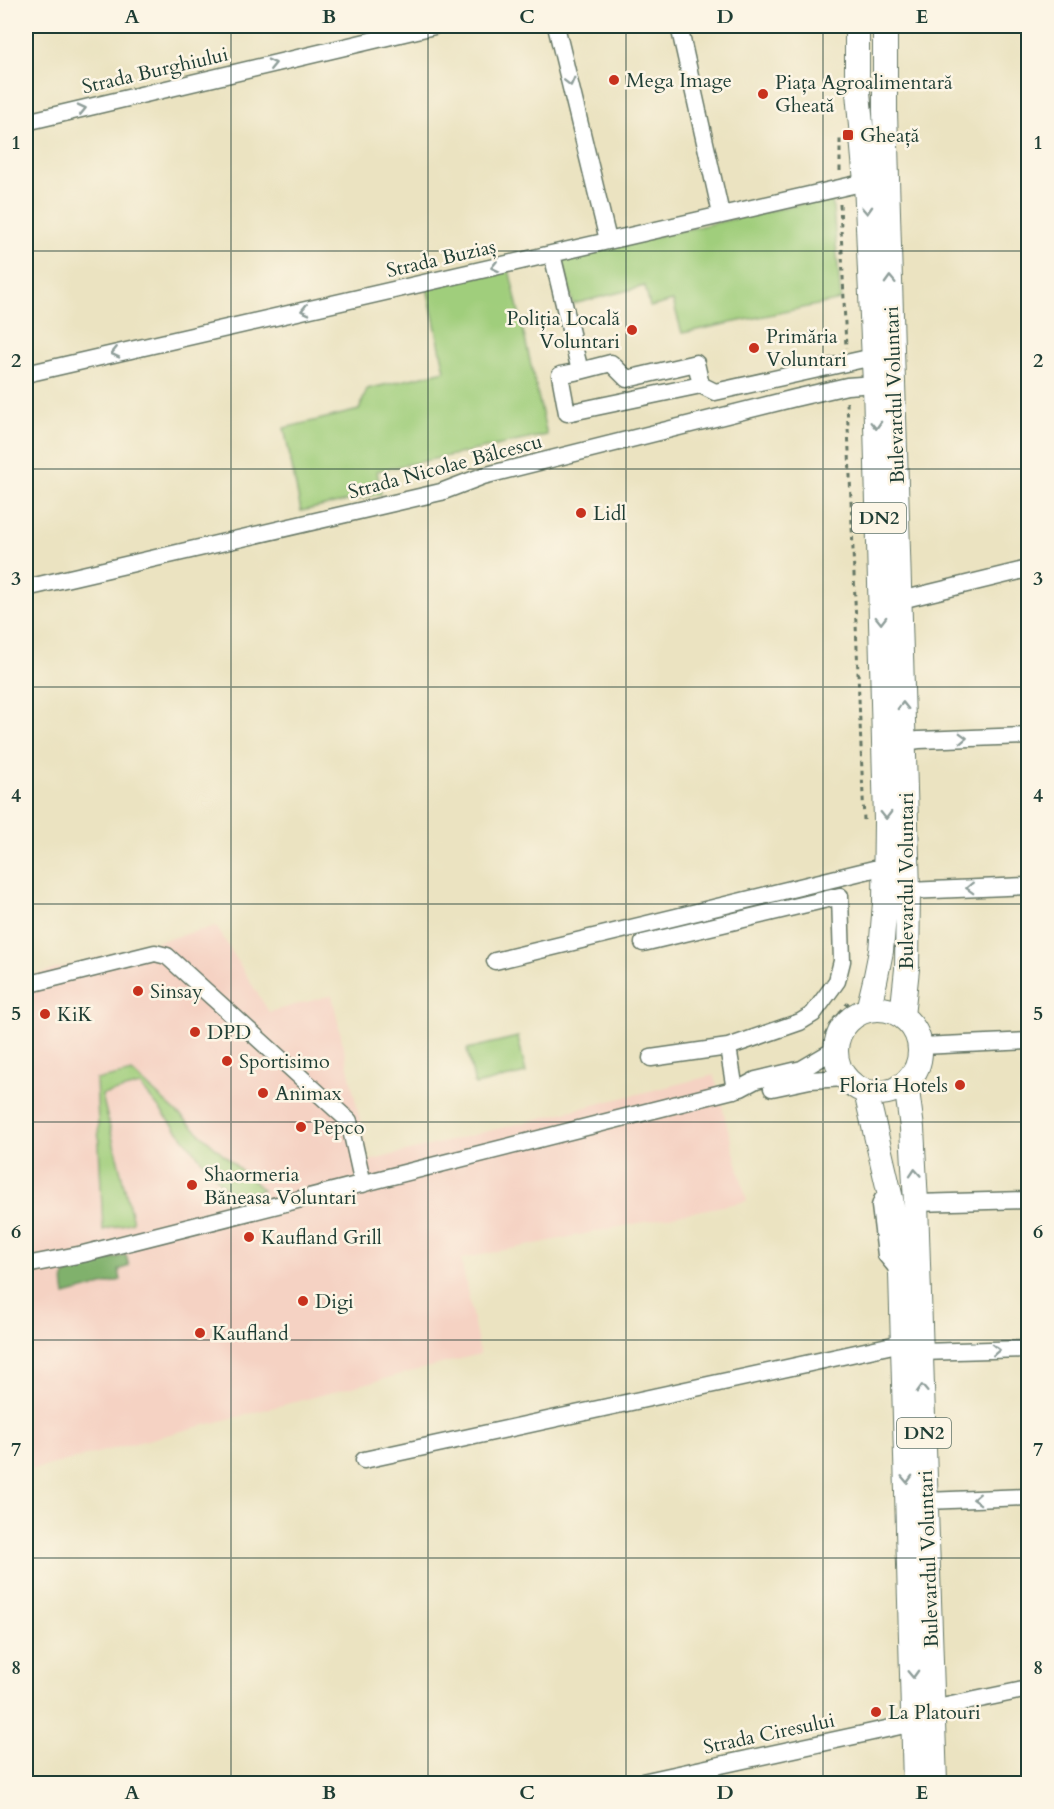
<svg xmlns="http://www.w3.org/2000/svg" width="1054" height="1809" font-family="Cardo,serif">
  <rect width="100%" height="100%" fill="#fcf5e5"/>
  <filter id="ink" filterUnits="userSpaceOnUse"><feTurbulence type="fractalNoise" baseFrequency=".0167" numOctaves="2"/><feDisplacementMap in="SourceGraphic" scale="12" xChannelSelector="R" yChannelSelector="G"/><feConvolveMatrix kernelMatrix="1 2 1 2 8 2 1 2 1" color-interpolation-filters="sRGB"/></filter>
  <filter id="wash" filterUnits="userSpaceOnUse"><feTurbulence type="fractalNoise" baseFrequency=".008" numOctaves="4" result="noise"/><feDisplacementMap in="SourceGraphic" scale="24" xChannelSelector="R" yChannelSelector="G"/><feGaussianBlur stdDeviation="1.35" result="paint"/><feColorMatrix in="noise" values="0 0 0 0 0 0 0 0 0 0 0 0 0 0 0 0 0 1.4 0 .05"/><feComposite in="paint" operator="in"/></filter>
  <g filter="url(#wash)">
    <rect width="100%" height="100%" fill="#ebe3c1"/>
    <path fill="#f5d2c3" d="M 216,926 L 269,1012 L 332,995 L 369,1161 L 714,1075 L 747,1201 L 461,1259 L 480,1354 L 31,1470 L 26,1447 L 26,977 Z"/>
    <path fill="#a0ce7c" stroke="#608658" stroke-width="1.5" d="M 832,197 L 841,300 L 682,333 L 673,301 L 650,307 L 645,286 L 573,304 L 562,257 Z
      M 509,269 L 547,435 L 377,471 L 381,494 L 301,511 L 284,428 L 359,410 L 367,389 L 445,371 L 427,287 Z
      M 518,1037 L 526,1073 L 475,1085 L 467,1049 Z
      M 132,1072 L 263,1190 L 232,1197 L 140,1085 L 102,1095 L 133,1222 L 103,1230 L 96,1080 Z"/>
    <path fill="#80b16c" stroke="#507750" stroke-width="1.5" d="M 126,1255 L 129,1266 L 119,1270 L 121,1280 L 65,1295 C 63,1284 61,1276 71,1269 Z"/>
  </g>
  <g filter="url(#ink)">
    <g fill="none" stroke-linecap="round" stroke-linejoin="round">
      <defs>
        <path id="minor" d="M 556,26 L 608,240
          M 679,26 L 721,214
          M 26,122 L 434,26
          M 552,254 L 580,371 L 611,363 L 627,379 L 696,363 L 701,385
          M 580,371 L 560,375 L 567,413 L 701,385 L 715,392 L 873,357
          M 26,374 L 866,182
          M 26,588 L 441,492 L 483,476 L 795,398 L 847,386 L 875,384
          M 901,600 L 1028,569
          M 904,742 L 919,740 L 1028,736
          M 908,891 L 1028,886
          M 643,943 L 840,896 L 842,961 L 837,981 L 813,1014 L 800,1022 L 728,1047 L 651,1058
          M 495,961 L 886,866
          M 26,985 L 155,953 L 167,956 L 349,1121 L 363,1184
          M 921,1046 L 1028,1041
          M 728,1047 L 735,1090
          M 772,1088 L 810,1080 L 845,1078
          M 882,1200 L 880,1206 L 886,1255 L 901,1273
          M 916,1203 L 1028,1200
          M 26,1265 L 83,1254 L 741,1088 L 756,1080 L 802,1069 L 836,1049
          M 921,1352 L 1028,1349
          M 364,1460 L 902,1343
          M 926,1501 L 1028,1497
          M 932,1709 L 1028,1689
          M 633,1784 L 914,1723"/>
        <path id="highway" d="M 857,26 L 857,81 L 866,182 L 875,384 L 886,821 L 885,903 L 881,951 L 875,981 L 868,1010
          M 885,26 L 885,111 L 908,891 L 907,969 L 902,1016
          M836 1051a42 42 0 1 1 84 0a42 42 0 1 1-84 0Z
          M 906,1083 L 912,1128 L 916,1203 L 935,1784
          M 866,1092 L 891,1199 L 901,1273 L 915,1784"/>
      </defs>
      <use href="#minor" stroke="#667765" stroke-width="19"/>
      <use href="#highway" stroke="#667765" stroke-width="26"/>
      <path stroke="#667765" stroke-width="3" stroke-dasharray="4.5 4.5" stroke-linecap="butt" d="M 840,171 L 840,135
        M 840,204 L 846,348
        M 847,402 L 864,821
        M 825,1035 L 834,1019 L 849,1002"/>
      <use href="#minor" stroke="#fff" stroke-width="16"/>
      <use href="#highway" stroke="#fff" stroke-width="24"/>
    </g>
    <defs><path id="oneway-chevron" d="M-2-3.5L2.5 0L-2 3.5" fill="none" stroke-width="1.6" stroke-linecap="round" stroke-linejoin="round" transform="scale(1.5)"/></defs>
    <g stroke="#8f9e9a">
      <use href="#oneway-chevron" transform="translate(272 64) rotate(-13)"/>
      <use href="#oneway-chevron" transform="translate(570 82) rotate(76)"/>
      <use href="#oneway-chevron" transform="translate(82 109) rotate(-13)"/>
      <use href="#oneway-chevron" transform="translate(867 210) rotate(87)"/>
      <use href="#oneway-chevron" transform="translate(495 267) rotate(167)"/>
      <use href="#oneway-chevron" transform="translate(890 280) rotate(-92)"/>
      <use href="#oneway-chevron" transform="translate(305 310) rotate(167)"/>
      <use href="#oneway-chevron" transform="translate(115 353) rotate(167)"/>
      <use href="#oneway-chevron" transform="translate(876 425) rotate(88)"/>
      <use href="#oneway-chevron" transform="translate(881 620) rotate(89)"/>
      <use href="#oneway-chevron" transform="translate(903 706) rotate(-91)"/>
      <use href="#oneway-chevron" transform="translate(963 738) rotate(-2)"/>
      <use href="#oneway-chevron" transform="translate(886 815) rotate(89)"/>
      <use href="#oneway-chevron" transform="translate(970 888) rotate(178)"/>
      <use href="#oneway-chevron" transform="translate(915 1173) rotate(-94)"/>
      <use href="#oneway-chevron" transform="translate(996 1350) rotate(-2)"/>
      <use href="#oneway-chevron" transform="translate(922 1389) rotate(-92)"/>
      <use href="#oneway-chevron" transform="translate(907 1479) rotate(88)"/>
      <use href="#oneway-chevron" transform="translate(977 1499) rotate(178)"/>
      <use href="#oneway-chevron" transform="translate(913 1674) rotate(88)"/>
    </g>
  </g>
  <path fill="none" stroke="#1f3d34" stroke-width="1.5" stroke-opacity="0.55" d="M 231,26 L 231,1784M 428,26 L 428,1784M 626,26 L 626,1784M 823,26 L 823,1784M 26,251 L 1028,251M 26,469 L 1028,469M 26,687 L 1028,687M 26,904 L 1028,904M 26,1122 L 1028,1122M 26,1340 L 1028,1340M 26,1558 L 1028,1558"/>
  <g fill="#c8321e" stroke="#fcf5e5" stroke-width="2">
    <circle cx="614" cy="80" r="6"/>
    <circle cx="763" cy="94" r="6"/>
    <rect x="842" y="129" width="12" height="12" rx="3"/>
    <circle cx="632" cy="330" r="6"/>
    <circle cx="754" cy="348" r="6"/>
    <circle cx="581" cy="513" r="6"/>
    <circle cx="138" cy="991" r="6"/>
    <circle cx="45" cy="1014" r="6"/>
    <circle cx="195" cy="1032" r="6"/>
    <circle cx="227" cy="1061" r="6"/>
    <circle cx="960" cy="1085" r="6"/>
    <circle cx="263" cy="1093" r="6"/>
    <circle cx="301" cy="1127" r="6"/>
    <circle cx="192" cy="1185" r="6"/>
    <circle cx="249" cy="1237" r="6"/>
    <circle cx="303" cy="1301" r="6"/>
    <circle cx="200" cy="1333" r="6"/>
    <circle cx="876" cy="1712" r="6"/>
  </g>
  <g text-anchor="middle" stroke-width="5" stroke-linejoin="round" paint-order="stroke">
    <g fill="#fcf5e5" stroke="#617469" stroke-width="1.5">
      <rect x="852" y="503" width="54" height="30" rx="4.5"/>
      <rect x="897" y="1418" width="54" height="30" rx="4.5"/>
    </g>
    <g font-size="18" font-weight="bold" fill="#1f3d34">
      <text x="879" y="524">DN2</text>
      <text x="924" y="1439">DN2</text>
    </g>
    <g font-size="20" fill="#1f3d34" stroke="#fcf5e5">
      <text transform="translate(155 70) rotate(-13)" y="7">Strada Burghiului</text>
      <text transform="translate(441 258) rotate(-13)" y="7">Strada Buziaș</text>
      <text transform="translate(894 395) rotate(-92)" y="7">Bulevardul Voluntari</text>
      <text transform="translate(445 466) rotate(-15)" y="7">Strada Nicolae Bălcescu</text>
      <text transform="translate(906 881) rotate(-90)" y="7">Bulevardul Voluntari</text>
      <text transform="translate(928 1559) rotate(-92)" y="7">Bulevardul Voluntari</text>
      <text transform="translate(769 1733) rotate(-12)" y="7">Strada Ciresului</text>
    </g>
    <g font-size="20" fill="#1f3d34" stroke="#fcf5e5" text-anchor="start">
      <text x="626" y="87">Mega Image</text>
      <text x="775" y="89">Piața Agroalimentară<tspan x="775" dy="23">Gheată</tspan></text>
      <text x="860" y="142">Gheață</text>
      <text x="620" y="325" text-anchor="end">Poliția Locală<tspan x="620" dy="23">Voluntari</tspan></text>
      <text x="766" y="343">Primăria<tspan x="766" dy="23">Voluntari</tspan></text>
      <text x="593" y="520">Lidl</text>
      <text x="150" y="998">Sinsay</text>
      <text x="57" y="1021">KiK</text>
      <text x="207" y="1039">DPD</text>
      <text x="239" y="1068">Sportisimo</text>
      <text x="948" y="1092" text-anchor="end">Floria Hotels</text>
      <text x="275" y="1100">Animax</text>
      <text x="313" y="1134">Pepco</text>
      <text x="204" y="1181">Shaormeria<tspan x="204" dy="23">Băneasa Voluntari</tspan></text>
      <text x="261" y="1244">Kaufland Grill</text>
      <text x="315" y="1308">Digi</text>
      <text x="212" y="1340">Kaufland</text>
      <text x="888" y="1719">La Platouri</text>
    </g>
  </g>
  <rect width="1054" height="1809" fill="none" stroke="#fcf5e5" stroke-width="66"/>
  <rect x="33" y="33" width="988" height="1743" fill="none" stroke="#1f3d34" stroke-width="2"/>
  <g font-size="20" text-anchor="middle" font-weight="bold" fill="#1f3d34">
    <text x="132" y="23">A</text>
    <text x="329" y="23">B</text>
    <text x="527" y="23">C</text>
    <text x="725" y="23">D</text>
    <text x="922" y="23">E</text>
    <text x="16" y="149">1</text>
    <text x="1038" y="149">1</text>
    <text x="16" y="367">2</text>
    <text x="1038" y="367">2</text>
    <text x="16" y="585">3</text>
    <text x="1038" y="585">3</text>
    <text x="16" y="802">4</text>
    <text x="1038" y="802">4</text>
    <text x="16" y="1020">5</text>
    <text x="1038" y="1020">5</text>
    <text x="16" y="1238">6</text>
    <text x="1038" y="1238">6</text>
    <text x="16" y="1456">7</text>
    <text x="1038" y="1456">7</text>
    <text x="16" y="1674">8</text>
    <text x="1038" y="1674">8</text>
    <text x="132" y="1799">A</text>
    <text x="329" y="1799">B</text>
    <text x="527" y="1799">C</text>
    <text x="725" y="1799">D</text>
    <text x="922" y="1799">E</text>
  </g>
</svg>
